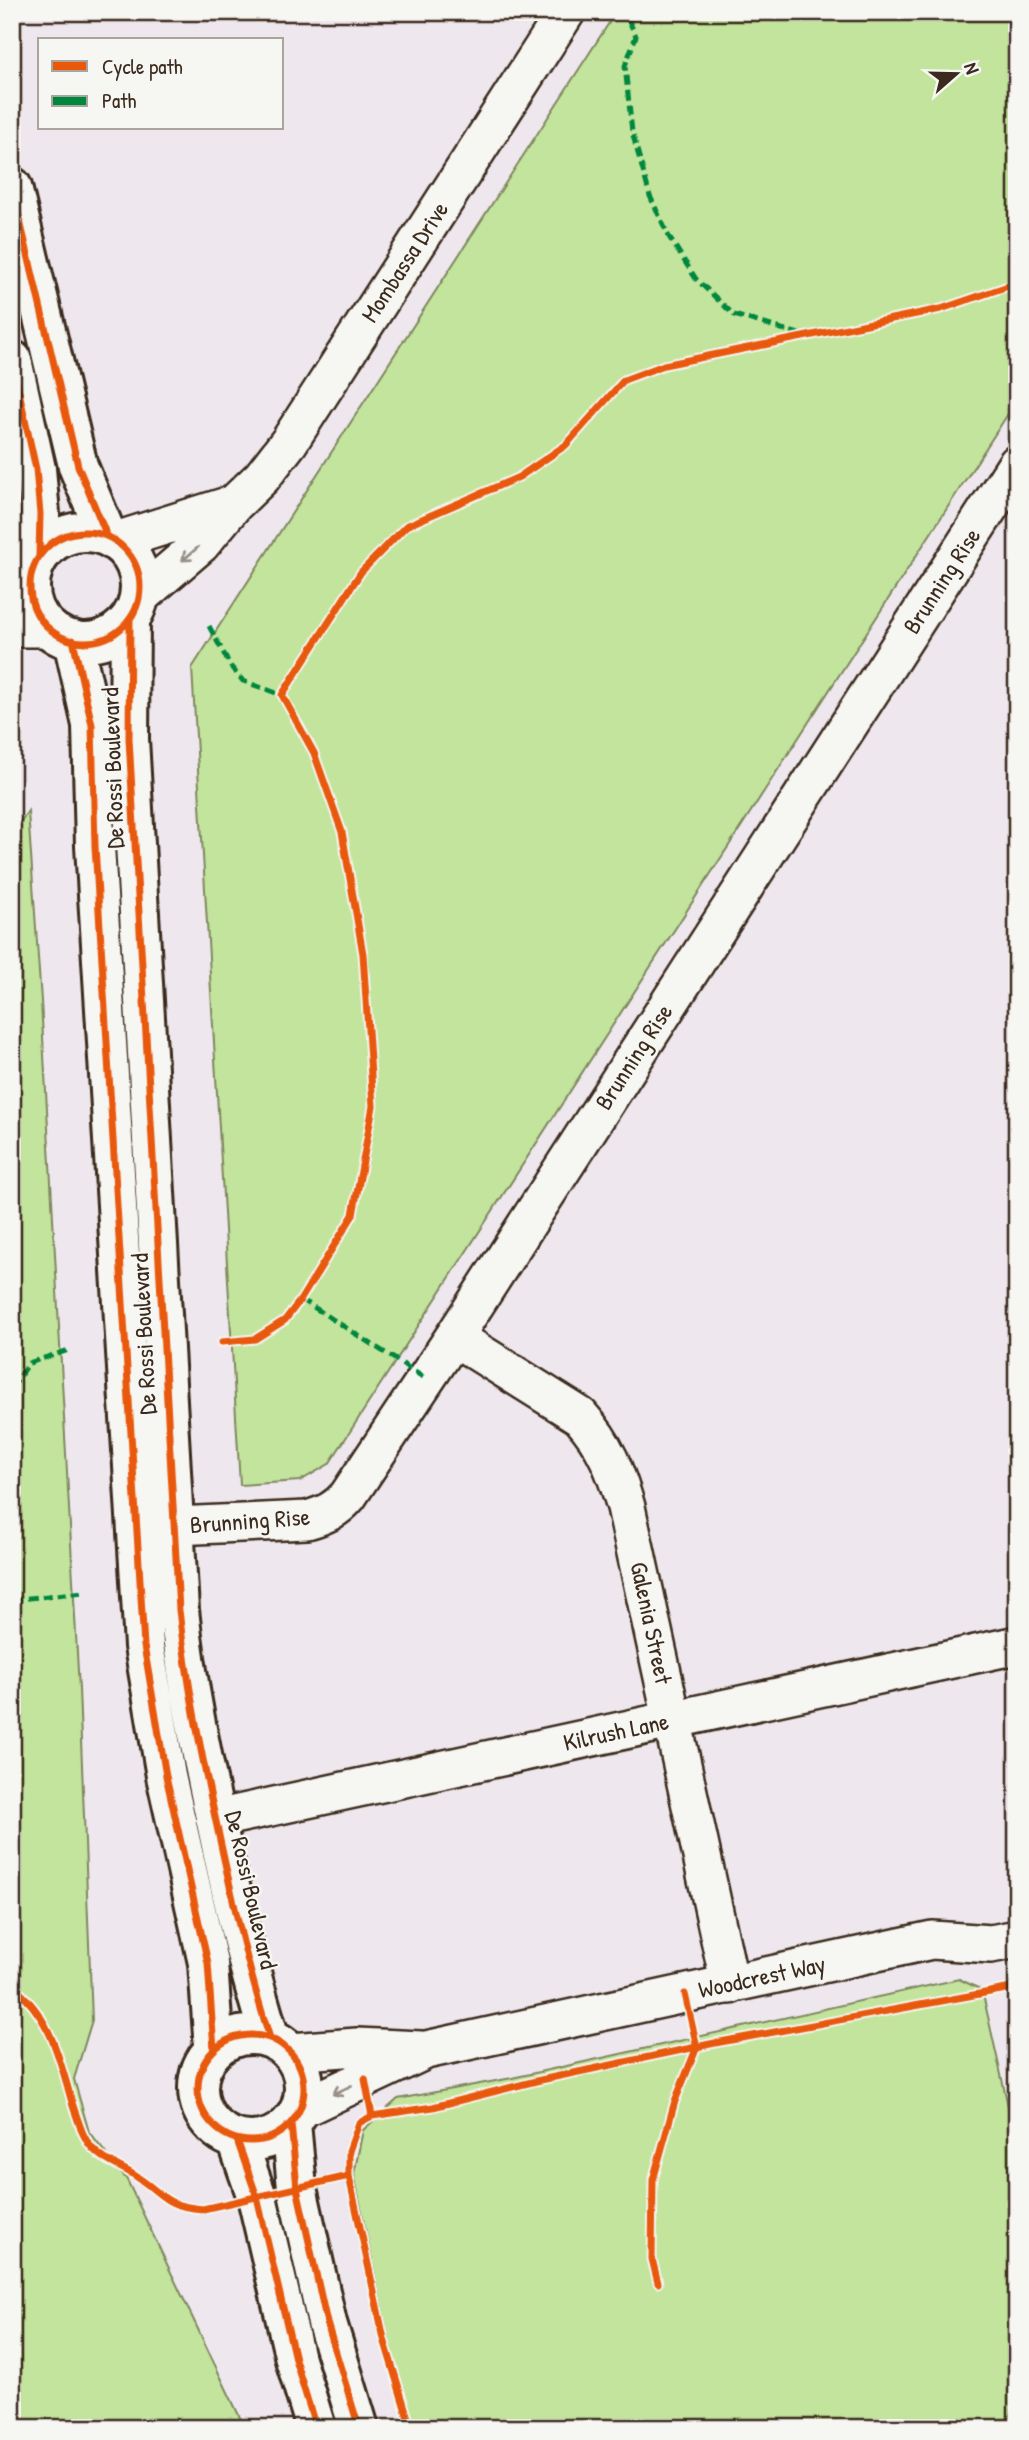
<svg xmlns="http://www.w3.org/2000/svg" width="1029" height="2440" font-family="'Patrick Hand',sans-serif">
  <rect width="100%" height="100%" fill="#eee8ee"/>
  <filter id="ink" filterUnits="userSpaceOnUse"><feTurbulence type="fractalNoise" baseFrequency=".0143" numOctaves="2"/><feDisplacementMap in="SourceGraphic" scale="14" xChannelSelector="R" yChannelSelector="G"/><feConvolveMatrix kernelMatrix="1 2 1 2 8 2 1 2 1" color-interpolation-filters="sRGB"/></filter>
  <g filter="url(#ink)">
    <path fill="#c3e49d" stroke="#7f875e" stroke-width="2" d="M 616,12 L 1017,12 L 1017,400 L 329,1464 L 300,1481 L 240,1485 L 192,668 Z
      M 28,811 L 41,1001 L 79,1689 L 92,2020 L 74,2079 L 89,2132 L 127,2180 L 245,2428 L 12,2428 L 12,834 Z
      M 959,1979 L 982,1990 L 1017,2146 L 1017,2428 L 415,2428 L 394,2366 L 354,2174 L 363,2130 L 398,2099 L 512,2078 Z"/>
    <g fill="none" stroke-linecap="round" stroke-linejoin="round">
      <defs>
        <path id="minor" d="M 116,541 L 234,504
          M 12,576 L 34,565
          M 139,597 L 201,544 L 234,504 L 262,477 L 289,442 L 566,12
          M 12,628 L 49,628
          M 454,1337 L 580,1416 C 606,1445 615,1470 626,1507 L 730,1985
          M 175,1526 L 307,1520 C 325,1515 336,1510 348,1496 L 454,1337 L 1017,464
          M 215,1819 L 1017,1645
          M 291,2052 L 357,2047 L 421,2050
          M 301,2109 L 426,2050 L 932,1940 L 991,1944 L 1017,1939"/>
        <path id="tertiary" d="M 12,187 L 78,466 L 107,536
          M 12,360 L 36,469 L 40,514 L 39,556
          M30 587a55 55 0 1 1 110 0a55 55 0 1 1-110 0Z
          M 130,619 L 129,739 L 179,1610 C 187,1686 202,1757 218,1831 C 233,1901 248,1970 270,2038
          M 73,640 L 92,725 L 95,846 L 144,1646 L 166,1776 L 208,1963 L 214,2050
          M198 2088a53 53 0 1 1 106 0a53 53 0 1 1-106 0Z
          M 291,2123 L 297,2188 L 327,2323 L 359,2428
          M 237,2140 L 257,2197 L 295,2359 L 316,2428"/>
      </defs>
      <use href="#minor" stroke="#3b2a1e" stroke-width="42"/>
      <use href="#tertiary" stroke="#3b2a1e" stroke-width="44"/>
      <use href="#minor" stroke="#f6f6f2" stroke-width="37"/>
      <use href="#tertiary" stroke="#f6f6f2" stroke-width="38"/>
      <path stroke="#00873e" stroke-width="5" stroke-dasharray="10 5" stroke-linecap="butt" d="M 615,12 L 629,21 L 636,36 L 625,66 L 632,132 L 650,196 L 669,237 L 696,279 L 734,315 L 799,334
        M 209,626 L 231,667 L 243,681 L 282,695
        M 301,1299 L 426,1379
        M 12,1388 L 29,1363 L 69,1350
        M 12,1600 L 83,1592"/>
      <defs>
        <path id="cycleway" d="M 12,187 L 78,466 L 107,536
          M 12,360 L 36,469 L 40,514 L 39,556
          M30 587a55 55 0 1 1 110 0a55 55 0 1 1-110 0Z
          M 130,619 L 129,739 L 179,1610 C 187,1686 202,1757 218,1831 C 233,1901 248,1970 270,2038
          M 73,640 L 92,725 L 95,846 L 144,1646 L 166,1776 L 208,1963 L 214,2050
          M 222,1342 L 255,1339 L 285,1320 L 301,1299 L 353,1215 L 373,1106 L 363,954 L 342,832 L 314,753 L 282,695 L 361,572 L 406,526 L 519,477 L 566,445 L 624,380 L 664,365 L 941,309 L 1017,283
          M 12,1986 C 53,2017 60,2063 74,2109 C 79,2122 82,2137 92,2148 C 105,2163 122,2166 137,2177 C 166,2196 164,2206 203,2209 L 349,2176 L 384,2339 L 411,2428
          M198 2088a53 53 0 1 1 106 0a53 53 0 1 1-106 0Z
          M 372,2116 L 433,2107 L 536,2081 L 715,2043 L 1017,1987
          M 291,2123 L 297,2188 L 327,2323 L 359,2428
          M 237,2140 L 257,2197 L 295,2359 L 316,2428
          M 349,2176 L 349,2151 L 359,2123 L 372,2116 L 365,2079
          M 658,2283 L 652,2259 L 653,2180 L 675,2101 L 697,2047 L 685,1994"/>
      </defs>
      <use href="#cycleway" stroke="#f6f6f2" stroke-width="11"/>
      <use href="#cycleway" stroke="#e8590c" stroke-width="7"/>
    </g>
    <defs><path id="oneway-shaft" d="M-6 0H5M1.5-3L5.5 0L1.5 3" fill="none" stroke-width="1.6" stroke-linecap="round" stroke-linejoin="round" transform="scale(1.75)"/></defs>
    <g stroke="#989088">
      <use href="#oneway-shaft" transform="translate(190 554) rotate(140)"/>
      <use href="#oneway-shaft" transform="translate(342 2090) rotate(155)"/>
    </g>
  </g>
  <g text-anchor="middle" stroke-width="5" stroke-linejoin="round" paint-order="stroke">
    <g font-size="24" fill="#3b2a1e" stroke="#f6f6f2">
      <text transform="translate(405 262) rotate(-57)" y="8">Mombassa Drive</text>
      <text transform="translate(942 581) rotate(-57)" y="8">Brunning Rise</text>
      <text transform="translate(113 768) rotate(-92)" y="8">De Rossi Boulevard</text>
      <text transform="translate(634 1057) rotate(-57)" y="8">Brunning Rise</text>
      <text transform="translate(144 1334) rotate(-93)" y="8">De Rossi Boulevard</text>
      <text transform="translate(250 1521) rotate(-4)" y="8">Brunning Rise</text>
      <text transform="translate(651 1623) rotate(78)" y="8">Galenia Street</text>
      <text transform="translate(616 1732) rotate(-12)" y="8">Kilrush Lane</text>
      <text transform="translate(251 1890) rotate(77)" y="8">De Rossi Boulevard</text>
      <text transform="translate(762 1977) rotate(-12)" y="8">Woodcrest Way</text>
    </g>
  </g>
  <rect width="1029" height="2440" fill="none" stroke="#f6f6f2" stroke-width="42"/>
  <rect x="21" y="21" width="987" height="2398" fill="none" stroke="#3b2a1e" stroke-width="2.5" filter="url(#ink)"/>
  <rect x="38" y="38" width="245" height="91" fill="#f6f6f2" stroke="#aba49d" stroke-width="2"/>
  <rect x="52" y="61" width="35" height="10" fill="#e8590c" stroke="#aba49d" stroke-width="2"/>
  <text x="102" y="74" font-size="21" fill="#3b2a1e">Cycle path</text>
  <rect x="52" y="96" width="35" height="10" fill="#00873e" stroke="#aba49d" stroke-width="2"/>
  <text x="102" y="108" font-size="21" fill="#3b2a1e">Path</text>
  <g transform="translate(956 74) rotate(70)" stroke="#f6f6f2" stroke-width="5" paint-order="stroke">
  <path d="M0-5L12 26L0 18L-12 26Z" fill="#3b2a1e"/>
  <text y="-10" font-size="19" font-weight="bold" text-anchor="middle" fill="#3b2a1e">N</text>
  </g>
</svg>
